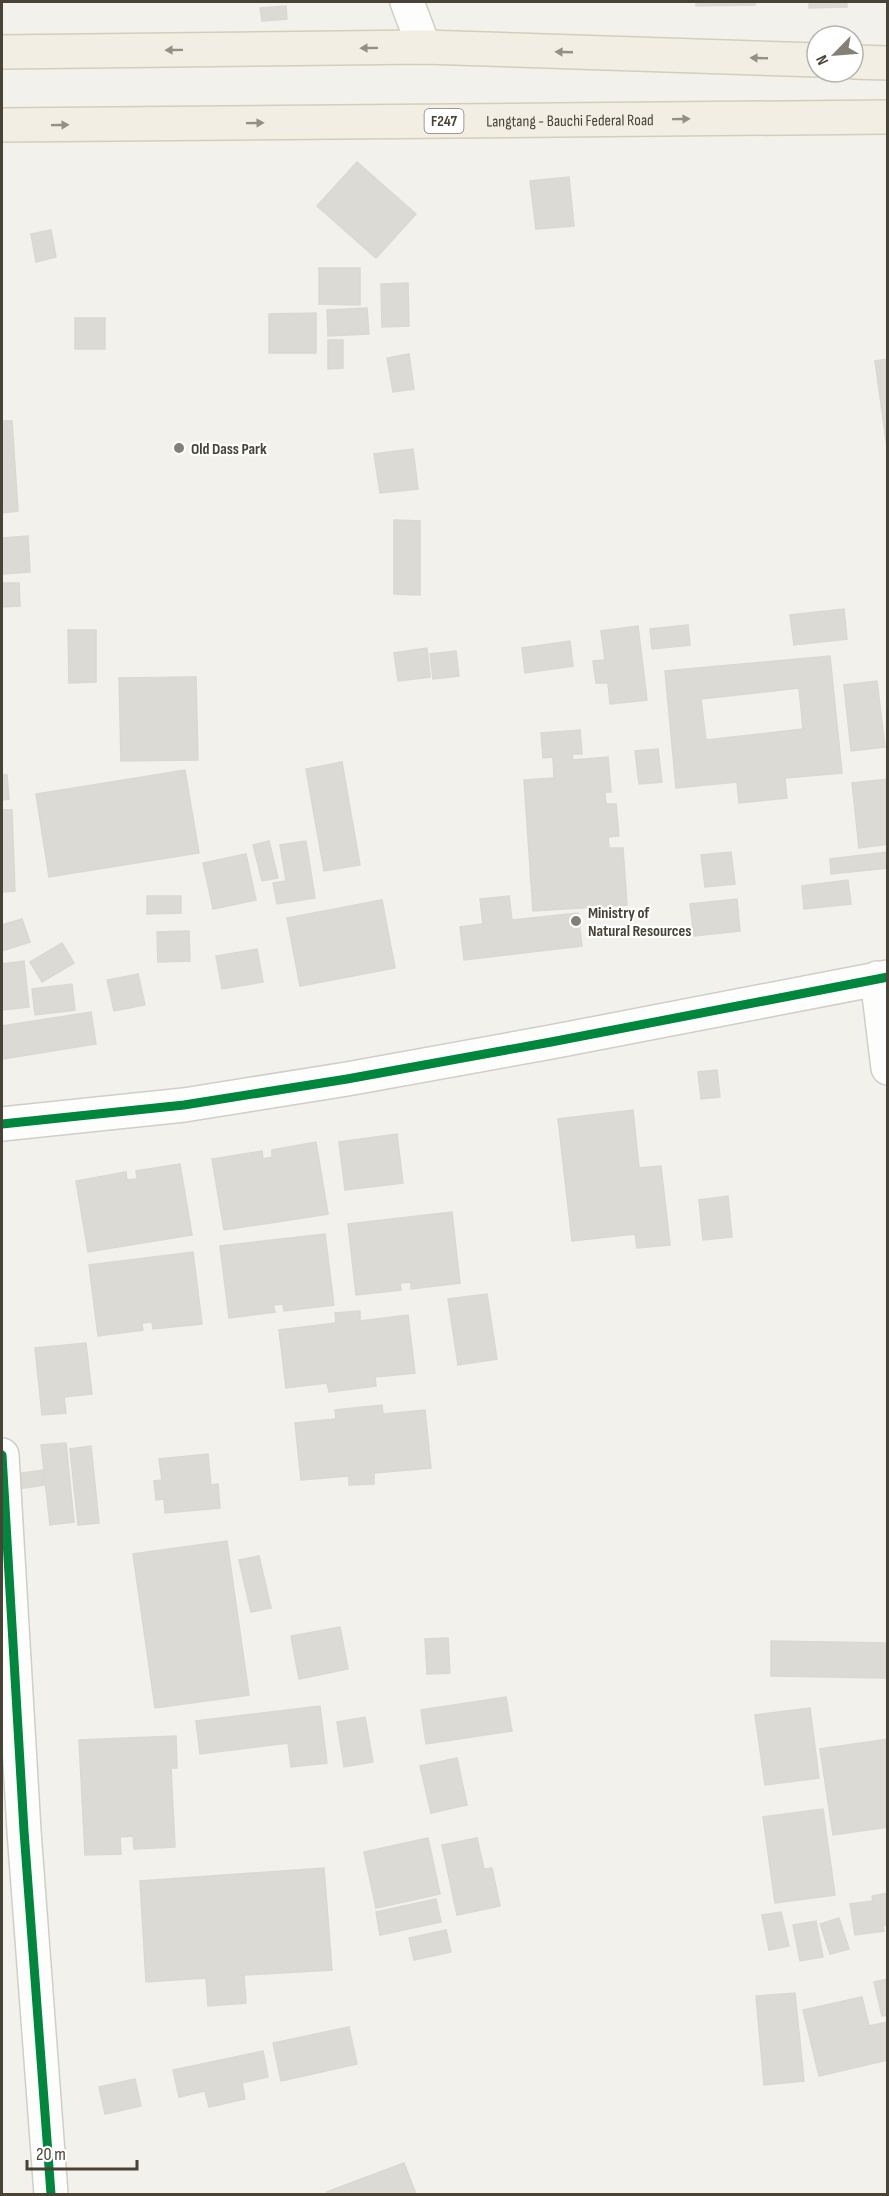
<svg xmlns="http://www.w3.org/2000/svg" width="889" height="2196" font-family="'Sofia Sans Condensed',sans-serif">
  <rect width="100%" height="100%" fill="#f2f1ec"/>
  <path fill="#dcdad4" stroke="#dad8d2" stroke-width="1.5" fill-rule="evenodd" d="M 696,2 L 755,2 L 755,5 L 696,6 Z
    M 809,2 L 847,2 L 847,7 L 809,8 Z
    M 286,6 L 287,19 L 262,21 L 260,8 Z
    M 357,162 L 416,214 L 376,258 L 317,206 Z
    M 569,177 L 574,226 L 536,229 L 530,181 Z
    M 51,230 L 56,257 L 36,262 L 31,234 Z
    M 319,268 L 360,268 L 360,305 L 319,304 Z
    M 408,283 L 409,326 L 382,327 L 381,284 Z
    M 367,308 L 369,334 L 328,336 L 327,310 Z
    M 316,313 L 316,353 L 269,353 L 269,314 Z
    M 75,318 L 105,318 L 105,349 L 75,349 Z
    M 328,340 L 343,340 L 343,368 L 328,369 Z
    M 409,354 L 414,389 L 393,392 L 387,358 Z
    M 888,359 L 888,455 L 875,361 Z
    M 2,421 L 12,421 L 18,511 L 2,513 Z
    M 413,449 L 418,489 L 380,493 L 374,454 Z
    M 394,520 L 420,521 L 420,595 L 394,594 Z
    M 28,536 L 30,572 L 2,574 L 2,538 Z
    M 2,583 L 19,583 L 20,606 L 2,607 Z
    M 844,609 L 847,639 L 794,645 L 790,615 Z
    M 688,625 L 690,645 L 652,649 L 650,629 Z
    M 638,626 L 647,700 L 610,704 L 608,683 L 596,683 L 593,661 L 605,660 L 601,631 Z
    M 68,630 L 96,630 L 96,682 L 69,683 Z
    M 570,641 L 573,666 L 525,673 L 522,648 Z
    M 427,648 L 430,677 L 398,681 L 394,653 Z
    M 456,651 L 459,676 L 433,679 L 430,654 Z
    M 830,656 L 842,773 L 785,778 L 787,798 L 739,803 L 737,782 L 676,788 L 665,671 ZM 799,688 L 803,729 L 706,740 L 701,699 Z
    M 196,677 L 198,760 L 121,761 L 119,678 Z
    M 877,681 L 885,747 L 851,751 L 844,685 Z
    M 580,730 L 582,754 L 572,754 L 573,760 L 608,757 L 611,792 L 605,792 L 606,804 L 616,804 L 619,836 L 608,837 L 609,848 L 623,848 L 627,905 L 533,911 L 524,780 L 554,778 L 553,757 L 543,758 L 541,733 Z
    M 658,749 L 662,782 L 639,784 L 635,751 Z
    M 342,762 L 360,865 L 324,871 L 306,769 Z
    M 185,770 L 199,853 L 49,877 L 36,794 Z
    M 2,775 L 7,775 L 9,799 L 2,800 Z
    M 888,779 L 888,844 L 859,848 L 852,783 Z
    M 2,810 L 12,810 L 15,891 L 2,892 Z
    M 269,841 L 278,878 L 262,881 L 253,845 Z
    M 306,841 L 315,898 L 277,904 L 273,883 L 286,881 L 280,845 Z
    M 731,852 L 735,884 L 705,887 L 701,855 Z
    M 888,852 L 888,868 L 831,874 L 830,859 Z
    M 246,854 L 256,900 L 213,909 L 203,863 Z
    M 848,880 L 851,904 L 804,909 L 802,886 Z
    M 147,896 L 181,896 L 181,913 L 147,914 Z
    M 509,896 L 512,920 L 578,913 L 582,946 L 464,960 L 460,927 L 483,924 L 480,899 Z
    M 737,899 L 740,931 L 694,936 L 690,904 Z
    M 382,900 L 395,968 L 300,986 L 287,918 Z
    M 22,919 L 30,942 L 2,951 L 2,925 Z
    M 189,931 L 190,961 L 158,962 L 157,932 Z
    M 62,943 L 74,963 L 42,982 L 30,962 Z
    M 257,949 L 263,982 L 222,989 L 216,956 Z
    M 24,961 L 29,1007 L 2,1010 L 2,964 Z
    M 138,974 L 145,1005 L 114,1011 L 107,980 Z
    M 72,984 L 75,1010 L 35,1015 L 32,989 Z
    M 91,1012 L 96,1044 L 2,1059 L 2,1026 Z
    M 717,1070 L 720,1097 L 701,1099 L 698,1072 Z
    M 633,1110 L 639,1168 L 661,1166 L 670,1245 L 637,1248 L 635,1234 L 572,1241 L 558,1119 Z
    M 397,1134 L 403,1183 L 345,1190 L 339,1142 Z
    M 316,1142 L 328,1214 L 224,1230 L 212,1159 L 262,1151 L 263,1159 L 272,1157 L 272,1150 Z
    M 180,1164 L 192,1235 L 88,1252 L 76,1181 L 126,1172 L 127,1180 L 137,1179 L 136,1171 Z
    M 728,1196 L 732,1237 L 703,1240 L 699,1200 Z
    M 452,1212 L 460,1283 L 411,1289 L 411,1282 L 400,1283 L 401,1290 L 356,1295 L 348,1224 Z
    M 325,1234 L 334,1305 L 284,1311 L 283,1304 L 273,1305 L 275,1312 L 229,1318 L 220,1246 Z
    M 193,1252 L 202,1324 L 153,1329 L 152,1322 L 142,1323 L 143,1330 L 98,1336 L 89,1265 Z
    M 487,1294 L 497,1359 L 458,1365 L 448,1299 Z
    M 360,1311 L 360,1321 L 408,1315 L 415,1373 L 375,1377 L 376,1386 L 329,1392 L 327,1383 L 286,1388 L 279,1330 L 336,1323 L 335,1313 Z
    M 86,1343 L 92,1394 L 64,1397 L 66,1413 L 42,1415 L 35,1348 Z
    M 382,1405 L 383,1414 L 425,1410 L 431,1468 L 374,1473 L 374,1484 L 349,1485 L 349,1476 L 301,1480 L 295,1423 L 336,1419 L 335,1410 Z
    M 66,1443 L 74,1522 L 50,1525 L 41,1445 Z
    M 91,1446 L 99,1523 L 78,1525 L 70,1449 Z
    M 208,1454 L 211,1485 L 218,1484 L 220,1508 L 165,1513 L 164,1499 L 156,1500 L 154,1481 L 162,1480 L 159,1459 Z
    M 43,1470 L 44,1485 L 18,1489 L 16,1474 Z
    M 227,1541 L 249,1695 L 155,1708 L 133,1554 Z
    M 259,1556 L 271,1608 L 251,1612 L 239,1560 Z
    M 340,1627 L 348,1669 L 299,1679 L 291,1636 Z
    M 448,1638 L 450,1673 L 427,1674 L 425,1639 Z
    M 771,1641 L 887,1643 L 887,1678 L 771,1676 Z
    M 506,1697 L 512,1731 L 426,1744 L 421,1710 Z
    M 320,1706 L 327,1763 L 291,1767 L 288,1743 L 200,1754 L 196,1721 Z
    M 810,1708 L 819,1778 L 765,1785 L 755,1715 Z
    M 365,1717 L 373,1762 L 344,1767 L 337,1722 Z
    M 176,1736 L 177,1768 L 171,1768 L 175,1847 L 134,1849 L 133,1836 L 120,1837 L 121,1854 L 85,1855 L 79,1740 Z
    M 888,1739 L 888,1827 L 833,1835 L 820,1749 Z
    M 457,1758 L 467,1805 L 431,1813 L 420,1766 Z
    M 823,1809 L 835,1895 L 775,1903 L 763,1817 Z
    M 428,1838 L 440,1894 L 376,1908 L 364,1852 Z
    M 477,1838 L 484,1869 L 492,1868 L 500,1906 L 457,1915 L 442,1845 Z
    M 324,1868 L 332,1970 L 244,1975 L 246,2003 L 208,2006 L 206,1978 L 146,1982 L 140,1881 Z
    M 888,1893 L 888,1925 L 883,1925 L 884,1931 L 855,1935 L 850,1904 L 873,1901 L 872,1896 Z
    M 436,1899 L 441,1922 L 380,1935 L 376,1912 Z
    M 781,1912 L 789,1946 L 769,1950 L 762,1915 Z
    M 839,1918 L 849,1949 L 830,1954 L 820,1924 Z
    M 816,1921 L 823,1957 L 800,1961 L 793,1925 Z
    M 446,1930 L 451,1952 L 414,1960 L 409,1938 Z
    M 888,1979 L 888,2015 L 882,2016 L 874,1982 Z
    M 795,1993 L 804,2081 L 764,2085 L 756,1996 Z
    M 862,1997 L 869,2026 L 888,2022 L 888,2060 L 819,2076 L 803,2010 Z
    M 349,2027 L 357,2064 L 281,2081 L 273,2043 Z
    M 263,2051 L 268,2077 L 242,2083 L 245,2099 L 209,2107 L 205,2091 L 179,2097 L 173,2070 Z
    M 135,2079 L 141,2106 L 105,2114 L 99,2087 Z
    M 404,2163 L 416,2194 L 328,2194 L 327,2192 Z"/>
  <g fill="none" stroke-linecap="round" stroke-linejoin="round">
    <defs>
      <path id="minor" d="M 407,2 L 424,47
        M 877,978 L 888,1068
        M 2,1124 L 184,1105 L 347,1079 L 551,1042 L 888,977
        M 2,1455 L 24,1831 L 51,2194"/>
      <g id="major">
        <path d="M 2,52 L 424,47 L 817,60"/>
        <path d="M 853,62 L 888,63"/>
        <path id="s1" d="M 2,125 L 888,117"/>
      </g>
    </defs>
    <use href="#minor" stroke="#d0cec9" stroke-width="36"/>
    <use href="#major" stroke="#d4ceb9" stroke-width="36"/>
    <use href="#minor" stroke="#fdfdfc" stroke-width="33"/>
    <use href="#major" stroke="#f2eee4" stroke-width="33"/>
    <defs>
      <path id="cycleway" d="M 2,1124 L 184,1105 L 347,1079 L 551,1042 L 888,977
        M 2,1455 L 24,1831 L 51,2194"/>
    </defs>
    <use href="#cycleway" stroke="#fff" stroke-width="13"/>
    <use href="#cycleway" stroke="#00873e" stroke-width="9"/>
  </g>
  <defs><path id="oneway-solid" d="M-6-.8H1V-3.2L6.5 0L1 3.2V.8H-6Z" transform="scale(1.5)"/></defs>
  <g fill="#959085">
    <use href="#oneway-solid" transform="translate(369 48) rotate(179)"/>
    <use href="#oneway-solid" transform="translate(174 50) rotate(179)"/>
    <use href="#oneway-solid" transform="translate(564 52) rotate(-178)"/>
    <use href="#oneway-solid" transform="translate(759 58) rotate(-178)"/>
    <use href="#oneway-solid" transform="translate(681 119) rotate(-1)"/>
    <use href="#oneway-solid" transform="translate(255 123) rotate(-1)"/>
    <use href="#oneway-solid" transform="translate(60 125) rotate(-1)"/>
  </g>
  <g fill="#848076" stroke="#fff" stroke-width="2">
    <circle cx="179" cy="448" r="6"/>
    <circle cx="576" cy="921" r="6"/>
  </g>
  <g text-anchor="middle" stroke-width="4.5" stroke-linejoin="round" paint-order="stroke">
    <rect fill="#fff" stroke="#807b73" stroke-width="1.5" x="424.5" y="109" width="39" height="24" rx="4.5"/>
    <g font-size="15" font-weight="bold" fill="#494337">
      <text x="444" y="126">F247</text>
    </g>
    <g font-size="16" fill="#494337" stroke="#fff">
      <text dy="6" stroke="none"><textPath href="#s1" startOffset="568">Langtang - Bauchi Federal Road</textPath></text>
    </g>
    <g font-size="16" font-weight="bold" fill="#494337" stroke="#fff" text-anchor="start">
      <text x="191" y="454">Old Dass Park</text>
      <text x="588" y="918">Ministry of<tspan x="588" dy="18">Natural Resources</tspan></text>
    </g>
  </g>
  <rect width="889" height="2196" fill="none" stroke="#494337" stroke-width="6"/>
  <g transform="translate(835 54) rotate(245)"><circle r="28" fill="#ffffff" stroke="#b6b4af" stroke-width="1.5"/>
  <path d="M0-4.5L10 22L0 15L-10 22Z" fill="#848076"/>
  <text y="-9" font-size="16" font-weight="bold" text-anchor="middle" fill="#494337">N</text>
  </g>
  <path d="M27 2160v9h110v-9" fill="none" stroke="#494337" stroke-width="3"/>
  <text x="36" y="2160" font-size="18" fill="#494337" stroke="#ffffff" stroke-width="4.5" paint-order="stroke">20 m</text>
</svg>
